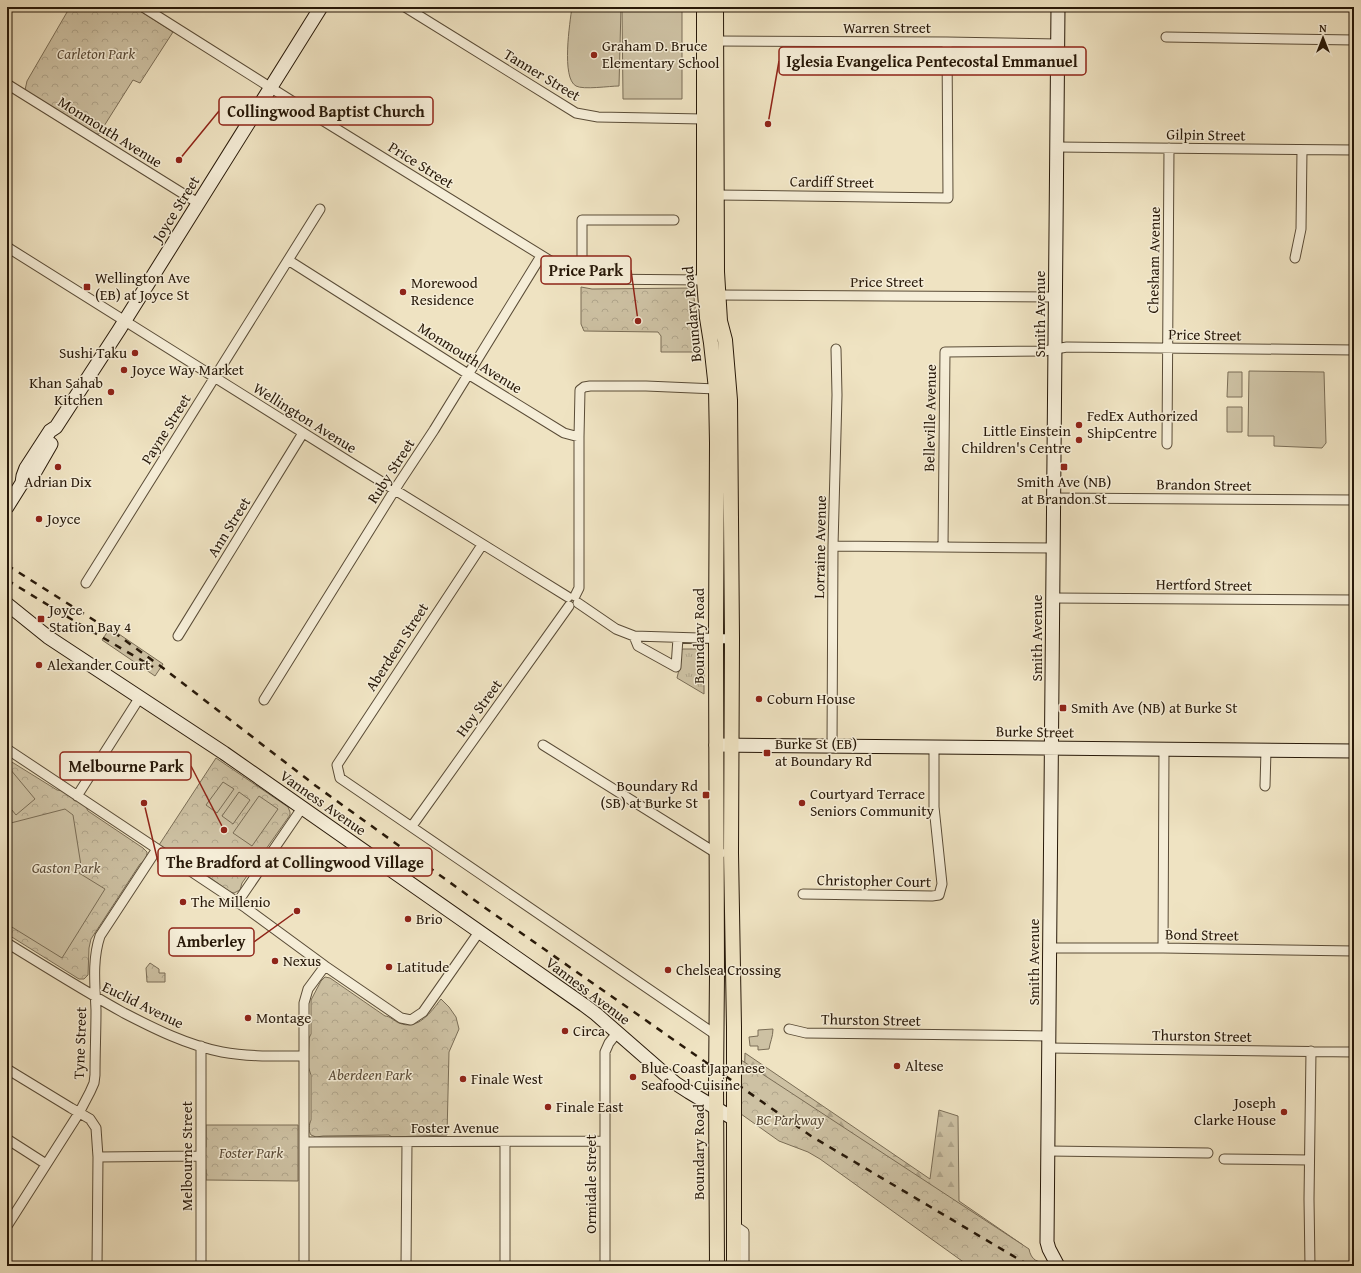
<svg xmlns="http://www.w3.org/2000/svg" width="1361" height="1273" font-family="'Gentium Book Plus',serif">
  <defs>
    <pattern id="grass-tufts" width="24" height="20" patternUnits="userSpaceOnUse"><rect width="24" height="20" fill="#cdc1a3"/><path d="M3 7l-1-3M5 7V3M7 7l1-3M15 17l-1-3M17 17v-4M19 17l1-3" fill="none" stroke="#b0a58b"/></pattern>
    <pattern id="forest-firs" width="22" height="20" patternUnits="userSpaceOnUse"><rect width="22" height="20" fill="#cdc1a3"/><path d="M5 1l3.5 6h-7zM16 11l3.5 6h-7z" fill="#b0a58b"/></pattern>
    <pattern id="park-crowns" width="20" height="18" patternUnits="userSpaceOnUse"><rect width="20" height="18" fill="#cdc1a3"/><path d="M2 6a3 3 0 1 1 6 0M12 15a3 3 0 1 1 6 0" fill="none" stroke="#b0a58b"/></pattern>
  </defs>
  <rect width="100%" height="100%" fill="#efe3c2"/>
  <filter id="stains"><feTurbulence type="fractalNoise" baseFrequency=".005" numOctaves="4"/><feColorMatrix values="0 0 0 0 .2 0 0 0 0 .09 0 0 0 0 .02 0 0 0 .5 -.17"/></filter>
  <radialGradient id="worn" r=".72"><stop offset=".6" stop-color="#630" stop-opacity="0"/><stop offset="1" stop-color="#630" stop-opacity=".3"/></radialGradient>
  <path fill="url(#grass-tufts)" stroke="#7a6d56" d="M 683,649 L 703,649 L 704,650 L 704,694 L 677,678 L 681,661 L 681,650 Z"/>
  <path fill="url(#forest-firs)" stroke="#7a6d56" d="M 745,1053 L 930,1179 L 939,1110 L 958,1116 L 959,1201 L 1023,1245 L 1017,1253 L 744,1085 Z"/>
  <path fill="url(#park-crowns)" stroke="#7a6d56" d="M 70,7 L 134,7 L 173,32 L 140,83 L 133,80 L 99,134 L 96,134 L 25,90 L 27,81 Z
    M 581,287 L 592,289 L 693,288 L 700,352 L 661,352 L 661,336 L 658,332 L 584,331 L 581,324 Z
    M 216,758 L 288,807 L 290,812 L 290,815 L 242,883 L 240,890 L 234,893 L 230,892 L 177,854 L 172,854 L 159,845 Z
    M 7,759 L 57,790 L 63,791 L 86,807 L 88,811 L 143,848 L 147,852 C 147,857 145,861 140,864 L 91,939 L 89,948 L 88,975 L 84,979 L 79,979 L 7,934 Z
    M 150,963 L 159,969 L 159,973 L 165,973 L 165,982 L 147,982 L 146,968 Z
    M 325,977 L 330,978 L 385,1016 C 390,1016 394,1021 399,1023 C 418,1031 431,1012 441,999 L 449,1007 L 456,1017 L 459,1029 L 449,1052 L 447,1135 L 392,1137 L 389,1135 L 323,1136 L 316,1137 L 311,1135 C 308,1130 309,1125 311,1120 L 311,1075 L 308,1066 L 309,1038 L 311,1034 L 311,1000 L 321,981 Z
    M 738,1058 L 1029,1249 C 1031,1260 1038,1264 1049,1261 L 1054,1266 L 969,1266 L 820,1159 L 808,1152 L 779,1141 L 741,1114 Z
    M 206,1125 L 298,1125 L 298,1181 L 206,1180 C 206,1177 206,1173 206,1170 C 204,1164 201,1153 206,1147 Z"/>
  <path fill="#cdc1a3" stroke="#7a6d56" d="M 572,7 L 621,7 L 619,86 C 610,86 583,90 576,86 C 561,78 570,22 572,7 Z
    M 622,7 L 682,7 L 682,99 L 623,99 Z
    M 1249,371 L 1324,372 L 1326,443 L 1322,448 L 1274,446 L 1274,436 L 1248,436 Z
    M 1228,372 L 1242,372 L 1242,397 L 1227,397 Z
    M 1227,407 L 1242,407 L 1242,432 L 1227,432 Z
    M 110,628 L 163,664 L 155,676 L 102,640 Z
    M 10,769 L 35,799 L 16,815 L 7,804 L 7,772 Z
    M 223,782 L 234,789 L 217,813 L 206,805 Z
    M 239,792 L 250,800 L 233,824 L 222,816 Z
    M 259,796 L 278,809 L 252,846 L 233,833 Z
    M 65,809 L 73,815 L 82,872 L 79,873 L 105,889 L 62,958 L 7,924 L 7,824 Z
    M 773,1029 C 773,1037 770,1042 769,1049 L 758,1050 L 758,1046 L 750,1046 L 749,1037 L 758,1036 L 758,1030 Z"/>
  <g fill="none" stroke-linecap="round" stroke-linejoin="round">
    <defs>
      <path id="street" d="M 143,7 L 322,120 L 570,273 L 579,278 L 592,279 L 704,280
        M 405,7 L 576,113 L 598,117 L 703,119
        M 1166,37 L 1354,40
        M 716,41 L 947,42 L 1058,44
        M 7,84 L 198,203
        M 1057,147 L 1354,150
        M 716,195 L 948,198 L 947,42
        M 7,247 L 353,464 L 568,597
        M 1295,258 L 1301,229 L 1302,150
        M 288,260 L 468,374 L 564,433 L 579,437
        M 579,278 L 582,266 L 582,220 L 674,220
        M 718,295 L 1055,297
        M 1167,444 L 1169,148
        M 1054,498 L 1354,500
        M 482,545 L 337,765 L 340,778 L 716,1035
        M 833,546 L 1054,548
        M 943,546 L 945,352 L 1044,351 L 1067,347 L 1354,350
        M 86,583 L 320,209
        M 575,596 L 579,588 L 579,437 L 580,390 L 584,387 L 590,386 L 646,386 L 716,389
        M 1053,598 L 1354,600
        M 578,603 L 616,629 L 634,636 L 732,639
        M 178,636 L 303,433
        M 634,636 L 638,646 L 676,667 L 678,638
        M 264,700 L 399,483 L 434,430 L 541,256
        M 543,745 L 716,853 L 721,853
        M 832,746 L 833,546 L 837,395 L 836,349
        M 7,749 L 246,908 L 325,966 L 401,1018 L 411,1020 L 423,1012 L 479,932
        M 1265,786 L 1266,750
        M 77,796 L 140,697
        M 412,826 L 569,606
        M 803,894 L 932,896 L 939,895 L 942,884 L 934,807 L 934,747
        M 237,903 L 302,808
        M 7,943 C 46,967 84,991 124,1013 C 155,1029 187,1045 222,1052 C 249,1057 277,1056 304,1056
        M 1050,948 L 1163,948 L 1354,951
        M 1163,948 L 1164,749
        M 789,1029 L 806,1033 L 1049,1036
        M 1049,1048 L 1354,1052
        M 7,1069 L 71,1108 L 90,1119 L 96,1128 L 98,1157 L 97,1266
        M 7,1139 L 46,1164
        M 305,1142 L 605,1141
        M 505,1142 L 505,1266
        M 1048,1151 L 1208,1153
        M 98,1157 L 201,1156
        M 1224,1159 L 1309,1160
        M 734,1225 L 744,1232 L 744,1266
        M 7,1226 L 79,1113 L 90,1092 L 94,1083 L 95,1075 C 95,1053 96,1031 96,1010 C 95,985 92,960 100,936 L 157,849
        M 201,1266 L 201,1046
        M 304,1266 L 304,1003 L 308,989 L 325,966
        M 406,1266 L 407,1142
        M 605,1266 L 605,1052 L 609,1043 L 617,1033
        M 1310,1266 L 1309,1199 L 1311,1051"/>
      <path id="secondary" d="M 22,483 L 32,477 L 51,444
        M 7,507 L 22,483 L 23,476 L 26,468 L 50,431 L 56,427 L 119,330 L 321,7
        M 7,604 L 48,637 L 224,753 L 584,1005 L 596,1014 L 675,1083 L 689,1092 L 734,1119
        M 716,745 L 1354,751
        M 1058,1266 L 1049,1249 L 1047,1242 L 1058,7"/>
      <path id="primary" d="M 704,7 L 704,280 L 707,318 L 711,343 L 716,389 L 717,443 L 716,639 L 717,974 L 716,1085 L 717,1266
        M 716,7 L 717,272 L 720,321 L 725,340 L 730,400 L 732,639 L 731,853 L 734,1027 L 734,1266"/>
    </defs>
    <use href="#street" stroke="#5a4c37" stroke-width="11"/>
    <use href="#secondary" stroke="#281909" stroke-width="15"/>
    <use href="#primary" stroke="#281909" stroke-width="16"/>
    <use href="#street" stroke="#f5edd7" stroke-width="9"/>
    <use href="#secondary" stroke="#f5edd7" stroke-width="13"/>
    <use href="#primary" stroke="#efe3c2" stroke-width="14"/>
    <path stroke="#281909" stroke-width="2.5" stroke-dasharray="7 7" stroke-linecap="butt" d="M 7,565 L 119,636 L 163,668 L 316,786 L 484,907 L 811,1136 L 1030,1266
      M 7,580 L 71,619 L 153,667"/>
  </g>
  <g fill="#8f2418" stroke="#f5edd7" stroke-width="1.5">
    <circle cx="594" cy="55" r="4"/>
    <rect x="83" y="283" width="8" height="8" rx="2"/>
    <circle cx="403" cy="292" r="4"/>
    <circle cx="135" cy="353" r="4"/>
    <circle cx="124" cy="370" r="4"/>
    <circle cx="111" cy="392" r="4"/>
    <circle cx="1079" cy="425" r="4"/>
    <circle cx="1079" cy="440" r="4"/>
    <circle cx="58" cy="467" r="4"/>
    <rect x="1060" y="463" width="8" height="8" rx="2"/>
    <circle cx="39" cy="519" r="4"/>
    <rect x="37" y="615" width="8" height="8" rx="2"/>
    <circle cx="39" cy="665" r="4"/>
    <circle cx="759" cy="699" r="4"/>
    <rect x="1059" y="704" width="8" height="8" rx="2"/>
    <rect x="763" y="749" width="8" height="8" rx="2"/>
    <rect x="702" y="791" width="8" height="8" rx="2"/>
    <circle cx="802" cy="803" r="4"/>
    <circle cx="183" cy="902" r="4"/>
    <circle cx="408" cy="919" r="4"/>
    <circle cx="275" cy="961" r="4"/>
    <circle cx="389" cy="967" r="4"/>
    <circle cx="668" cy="970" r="4"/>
    <circle cx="248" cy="1018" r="4"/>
    <circle cx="565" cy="1031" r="4"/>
    <circle cx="897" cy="1066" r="4"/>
    <circle cx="633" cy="1077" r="4"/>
    <circle cx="463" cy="1079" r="4"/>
    <circle cx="548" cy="1107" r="4"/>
    <circle cx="1284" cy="1112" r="4"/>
  </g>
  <g text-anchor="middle" stroke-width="3" stroke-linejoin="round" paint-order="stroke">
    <g font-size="15" fill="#281909" stroke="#f5edd7">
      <text x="887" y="33">Warren Street</text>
      <text transform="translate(542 75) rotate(31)" y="5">Tanner Street</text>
      <text transform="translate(110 132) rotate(32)" y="5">Monmouth Avenue</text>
      <text transform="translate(1206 135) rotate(1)" y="5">Gilpin Street</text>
      <text transform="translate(421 165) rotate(32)" y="5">Price Street</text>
      <text transform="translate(832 182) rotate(1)" y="5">Cardiff Street</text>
      <text transform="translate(176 209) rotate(-58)" y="5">Joyce Street</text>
      <text transform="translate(1154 260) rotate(-89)" y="5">Chesham Avenue</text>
      <text x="887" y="287">Price Street</text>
      <text transform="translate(692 314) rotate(-95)" y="5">Boundary Road</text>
      <text transform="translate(1040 314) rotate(-90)" y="5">Smith Avenue</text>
      <text transform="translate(1205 335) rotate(1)" y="5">Price Street</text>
      <text transform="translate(470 358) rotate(32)" y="5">Monmouth Avenue</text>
      <text transform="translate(305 418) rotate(32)" y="5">Wellington Avenue</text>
      <text transform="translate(930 418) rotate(-89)" y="5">Belleville Avenue</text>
      <text transform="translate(166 429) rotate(-58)" y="5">Payne Street</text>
      <text transform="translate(391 471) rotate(-57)" y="5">Ruby Street</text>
      <text transform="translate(1204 485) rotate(1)" y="5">Brandon Street</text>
      <text transform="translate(229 527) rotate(-58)" y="5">Ann Street</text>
      <text transform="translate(820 547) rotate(-89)" y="5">Lorraine Avenue</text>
      <text transform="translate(1204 585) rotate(1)" y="5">Hertford Street</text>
      <text transform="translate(699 636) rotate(-90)" y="5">Boundary Road</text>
      <text transform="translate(1037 638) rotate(-90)" y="5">Smith Avenue</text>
      <text transform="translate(397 647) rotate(-57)" y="5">Aberdeen Street</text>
      <text transform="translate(479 708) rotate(-54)" y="5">Hoy Street</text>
      <text transform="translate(1035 732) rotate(1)" y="5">Burke Street</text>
      <text transform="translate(323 803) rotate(35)" y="5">Vanness Avenue</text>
      <text transform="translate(874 881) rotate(1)" y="5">Christopher Court</text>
      <text transform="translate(1202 935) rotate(1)" y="5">Bond Street</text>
      <text transform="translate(1034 962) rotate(-90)" y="5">Smith Avenue</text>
      <text transform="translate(588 991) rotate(37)" y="5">Vanness Avenue</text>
      <text transform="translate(143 1005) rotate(26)" y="5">Euclid Avenue</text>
      <text transform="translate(871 1020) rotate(1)" y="5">Thurston Street</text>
      <text transform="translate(1202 1036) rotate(1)" y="5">Thurston Street</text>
      <text transform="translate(80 1043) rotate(-88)" y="5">Tyne Street</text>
      <text x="455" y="1133">Foster Avenue</text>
      <text transform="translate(699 1152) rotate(-90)" y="5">Boundary Road</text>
      <text transform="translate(187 1156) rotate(-90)" y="5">Melbourne Street</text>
      <text transform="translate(591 1184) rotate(-90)" y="5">Ormidale Street</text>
    </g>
    <g font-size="15" fill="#281909" stroke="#f5edd7" text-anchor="start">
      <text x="602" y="51">Graham D. Bruce<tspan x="602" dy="17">Elementary School</tspan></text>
      <text x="95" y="283">Wellington Ave<tspan x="95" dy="17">(EB) at Joyce St</tspan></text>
      <text x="411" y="288">Morewood<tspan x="411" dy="17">Residence</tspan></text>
      <text x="127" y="358" text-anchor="end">Sushi Taku</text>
      <text x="132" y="375">Joyce Way Market</text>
      <text x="103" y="388" text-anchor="end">Khan Sahab<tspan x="103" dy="17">Kitchen</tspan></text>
      <text x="1087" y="421">FedEx Authorized<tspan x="1087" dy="17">ShipCentre</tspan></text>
      <text x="1071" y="436" text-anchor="end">Little Einstein<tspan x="1071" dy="17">Children's Centre</tspan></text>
      <text x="58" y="487" text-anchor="middle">Adrian Dix</text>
      <text x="1064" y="487" text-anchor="middle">Smith Ave (NB)<tspan x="1064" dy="17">at Brandon St</tspan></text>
      <text x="47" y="524">Joyce</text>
      <text x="49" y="615">Joyce<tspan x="49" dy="17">Station Bay 4</tspan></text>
      <text x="47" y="670">Alexander Court</text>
      <text x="767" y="704">Coburn House</text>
      <text x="1071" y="713">Smith Ave (NB) at Burke St</text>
      <text x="775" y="749">Burke St (EB)<tspan x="775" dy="17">at Boundary Rd</tspan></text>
      <text x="698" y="791" text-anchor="end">Boundary Rd<tspan x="698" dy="17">(SB) at Burke St</tspan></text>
      <text x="810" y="799">Courtyard Terrace<tspan x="810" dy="17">Seniors Community</tspan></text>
      <text x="191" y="907">The Millenio</text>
      <text x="416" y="924">Brio</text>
      <text x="283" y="966">Nexus</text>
      <text x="397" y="972">Latitude</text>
      <text x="676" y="975">Chelsea Crossing</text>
      <text x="256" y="1023">Montage</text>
      <text x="573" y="1036">Circa</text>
      <text x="905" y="1071">Altese</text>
      <text x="641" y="1073">Blue Coast Japanese<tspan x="641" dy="17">Seafood Cuisine</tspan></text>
      <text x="471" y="1084">Finale West</text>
      <text x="1276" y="1108" text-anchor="end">Joseph<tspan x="1276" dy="17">Clarke House</tspan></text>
      <text x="556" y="1112">Finale East</text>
    </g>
    <g font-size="15" font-style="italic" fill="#5a4b37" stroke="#f5edd7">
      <text x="96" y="59">Carleton Park</text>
      <text x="66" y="873">Gaston Park</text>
      <text x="370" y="1080">Aberdeen Park</text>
      <text x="790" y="1125">BC Parkway</text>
      <text x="251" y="1158">Foster Park</text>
    </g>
  </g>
  <path fill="none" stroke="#8f2418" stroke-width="1.5" d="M768 124L779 61M179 160L219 111M638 321L631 270M224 830L191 766M144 803L158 862M297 911L254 942"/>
  <g fill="#8f2418" stroke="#f5edd7" stroke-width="1.5">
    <circle cx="768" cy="124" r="4"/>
    <circle cx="179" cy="160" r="4"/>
    <circle cx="638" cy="321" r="4"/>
    <circle cx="224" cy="830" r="4"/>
    <circle cx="144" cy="803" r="4"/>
    <circle cx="297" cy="911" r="4"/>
  </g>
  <g fill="#f5edd7" stroke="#8f2418" stroke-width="1.5">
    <rect x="779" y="47" width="307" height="28" rx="4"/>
    <rect x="219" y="97" width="214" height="28" rx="4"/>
    <rect x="541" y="256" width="90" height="28" rx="4"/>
    <rect x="60" y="752" width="131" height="28" rx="4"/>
    <rect x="158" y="848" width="274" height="28" rx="4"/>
    <rect x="169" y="928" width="85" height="28" rx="4"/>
  </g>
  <g font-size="16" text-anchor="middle" font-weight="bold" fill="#281909">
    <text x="932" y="67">Iglesia Evangelica Pentecostal Emmanuel</text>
    <text x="326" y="117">Collingwood Baptist Church</text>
    <text x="586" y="276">Price Park</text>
    <text x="126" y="772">Melbourne Park</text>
    <text x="295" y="868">The Bradford at Collingwood Village</text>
    <text x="211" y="947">Amberley</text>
  </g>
  <rect width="1361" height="1273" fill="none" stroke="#efe3c2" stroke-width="24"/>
  <rect x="8" y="8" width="1345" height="1257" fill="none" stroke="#281909" stroke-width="2"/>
  <rect x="12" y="12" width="1337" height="1249" fill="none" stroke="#281909"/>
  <g transform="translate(1323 38)" stroke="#f5edd7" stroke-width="3" paint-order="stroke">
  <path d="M0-3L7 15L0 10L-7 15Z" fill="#281909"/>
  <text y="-6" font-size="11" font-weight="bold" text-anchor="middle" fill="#281909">N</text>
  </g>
  <rect width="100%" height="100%" filter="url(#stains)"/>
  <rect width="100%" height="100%" fill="url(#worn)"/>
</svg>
